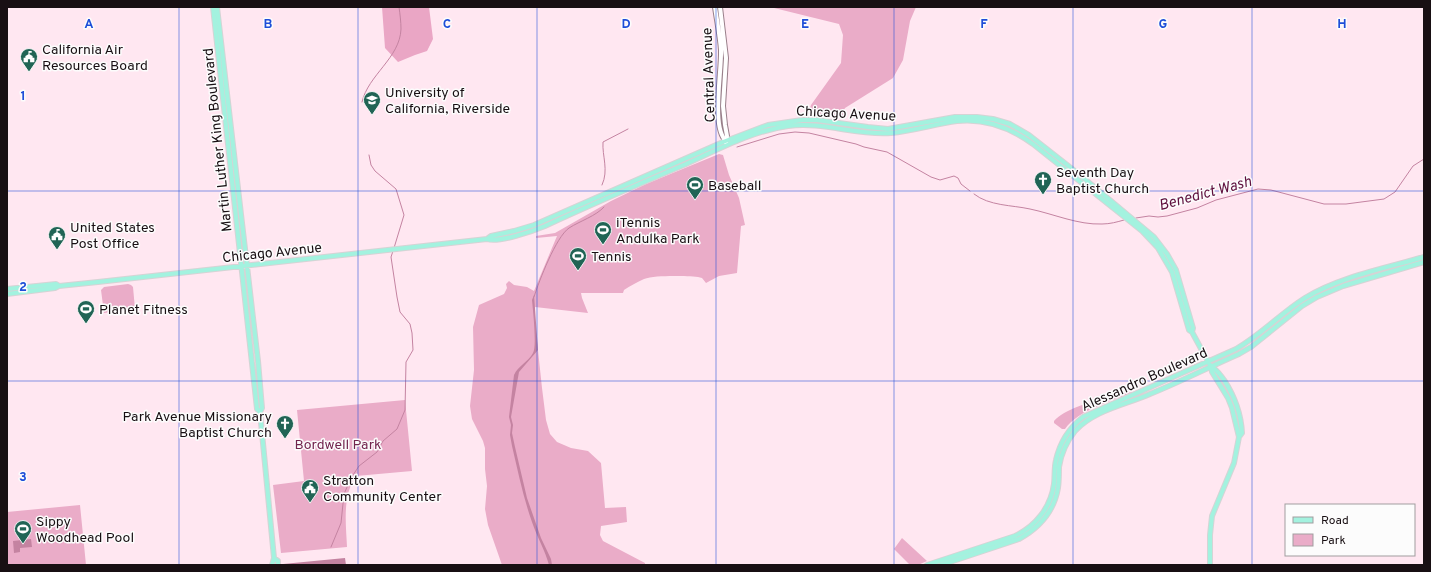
<svg xmlns="http://www.w3.org/2000/svg" width="1431" height="572" font-family="Overpass,sans-serif">
  <rect width="100%" height="100%" fill="#ffe7f1"/>
  <path fill="#eaacc8" d="M 770,7 L 916,7 L 910,21 L 903,60 L 893,78 L 845,108 L 843,112 L 845,117 L 808,114 L 811,105 L 841,63 L 843,35 L 839,24 Z
    M 719,154 L 723,155 L 729,175 L 739,198 L 745,225 L 741,226 L 737,273 L 719,276 L 706,283 L 702,278 L 698,277 C 685,276 656,275 644,279 C 637,282 630,286 624,290 L 623,293 L 581,293 L 582,298 L 588,313 L 535,307 L 535,322 L 542,388 L 546,420 L 550,434 L 557,442 L 571,448 L 588,451 L 601,463 L 605,508 L 626,507 L 627,522 L 601,526 L 600,535 L 603,541 L 645,563 L 645,565 L 502,565 L 488,525 L 485,509 L 487,486 L 485,469 L 485,448 L 483,441 L 472,419 L 470,406 L 474,370 L 473,327 L 479,305 L 504,294 L 507,288 L 506,284 L 509,281 L 514,285 L 527,287 L 534,291 L 557,236 L 536,238 L 536,236 L 555,233 L 611,201 L 646,184 Z
    M 128,284 L 131,285 L 133,287 L 135,309 L 104,313 L 101,290 L 104,287 Z
    M 1135,392 C 1114,400 1078,410 1065,429 L 1062,429 L 1054,423 L 1054,421 C 1064,409 1098,398 1113,400 L 1115,397 L 1114,394 Z
    M 405,400 L 412,471 L 356,476 C 342,496 346,524 347,547 L 281,553 L 273,485 L 304,481 L 297,410 Z
    M 80,505 L 86,565 L 7,565 L 7,512 Z
    M 902,538 L 927,561 L 918,565 L 910,565 L 894,549 Z"/>
  <path fill="#eaa6c5" d="M 382,7 L 429,7 L 433,39 L 427,51 L 415,55 L 398,62 L 385,48 Z"/>
  <path fill="#c483a1" d="M 534,295 L 538,350 L 519,372 L 511,417 L 513,425 L 512,433 L 515,447 L 527,498 L 541,538 L 551,559 L 552,565 L 549,565 C 545,550 537,537 532,522 C 523,497 518,471 512,446 L 510,435 L 511,425 L 509,417 L 514,375 C 518,366 528,362 533,353 C 537,347 533,310 532,300 Z
    M 31,539 L 32,547 L 20,548 L 20,552 L 14,553 L 13,541 Z
    M 345,558 L 346,565 L 283,565 L 283,564 Z"/>
  <g fill="none" stroke-linecap="round" stroke-linejoin="round">
    <path stroke="#c483a1" stroke-width="1" d="M 362,102 C 368,75 400,58 401,29 C 401,22 400,14 399,7
      M 737,147 L 779,134 L 795,132 L 809,133 L 856,144 L 864,147 L 887,152 L 931,177 L 940,180 L 954,176 L 958,178 L 961,184 L 970,191
      M 369,155 L 371,165 L 375,171 L 396,189 L 404,215 L 394,248
      M 602,185 C 609,170 602,156 603,142 L 628,129
      M 974,194 C 989,206 1012,205 1030,209 C 1054,214 1078,225 1102,224 C 1110,224 1117,222 1124,220
      M 1136,218 L 1149,216 L 1158,217 L 1167,216 L 1197,208 L 1216,200 L 1258,189 L 1271,190 L 1324,204 L 1346,204 L 1384,199 L 1395,192 L 1413,166 L 1424,159
      M 534,297 C 539,281 556,237 569,228 C 580,221 596,216 604,207
      M 331,547 L 341,523 L 344,494 L 351,478 L 359,466 L 377,452 L 383,441 L 397,429 L 405,410 L 406,362 L 413,350 L 412,333 L 410,324 L 400,312 L 397,297 L 391,257 L 393,251"/>
    <defs>
      <path id="secondary" d="M 715,7 C 717,21 720,36 721,50 C 722,71 711,127 726,141
        M 720,7 L 726,58 L 723,106 L 725,125 L 727,136 L 726,143"/>
      <path id="primary" d="M 213,7 L 257,409 L 260,412
        M 217,7 L 258,361 L 262,408 L 260,412 L 274,558 L 278,561 L 278,565
        M 487,239 L 491,236 L 514,231 L 534,225 L 723,142 L 768,125 L 802,120 L 817,120 L 868,127 L 888,129 L 955,117 L 977,117 L 993,119 L 1010,124 L 1029,135 L 1080,175 L 1154,237 L 1167,254 L 1176,270 L 1193,328 L 1192,332
        M 7,289 L 56,284 L 59,286 L 98,282 L 487,239 C 499,243 533,231 545,226 C 592,204 639,184 686,164 C 719,149 752,131 788,126 C 823,121 857,136 891,133 C 913,131 935,124 957,121 C 985,118 1011,128 1033,144 L 1142,231 L 1158,248 L 1172,272 L 1189,330 L 1192,332 L 1211,367 L 1212,372 L 1228,398 L 1232,408 L 1239,437 L 1234,463 L 1212,516 L 1210,535 L 1210,565
        M 7,294 L 55,288 L 59,286
        M 1211,367 C 1217,369 1220,375 1224,380 C 1235,397 1241,413 1242,433 L 1239,437
        M 272,565 L 274,558
        M 927,565 L 1015,536 C 1036,526 1051,507 1054,484 C 1055,476 1054,468 1056,460 C 1060,442 1069,428 1083,417 L 1236,349 C 1261,335 1281,313 1305,298 C 1339,277 1386,268 1424,257
        M 941,565 L 1019,539 C 1039,528 1054,511 1058,488 C 1059,481 1059,474 1059,467 C 1061,454 1067,441 1075,431 C 1094,410 1125,405 1150,394 C 1180,382 1209,367 1239,354 L 1251,347 L 1302,306 L 1317,297 L 1343,286 L 1424,262"/>
    </defs>
    <use href="#secondary" stroke="#997f8a" stroke-width="6"/>
    <use href="#primary" stroke="#d5d4d5" stroke-width="6"/>
    <use href="#secondary" stroke="#fff" stroke-width="4"/>
    <use href="#primary" stroke="#a3f2df" stroke-width="4"/>
  </g>
  <path fill="none" stroke="#1d4ed8" stroke-width="1" stroke-opacity="0.55" d="M 179,7 L 179,565M 358,7 L 358,565M 537,7 L 537,565M 716,7 L 716,565M 894,7 L 894,565M 1073,7 L 1073,565M 1252,7 L 1252,565M 7,191 L 1424,191M 7,381 L 1424,381"/>
  <defs>
    <symbol id="civic-pin" viewBox="-11 -11 22 30"><path d="M0 17L-7.5 6A9.5 9.5 0 1 1 7.5 6Z" fill="#216455" stroke="#fcfcfc"/><path d="M-.6-6.5H3V-4.5H.6V-3L4-1V1h2V6H-6V1h2V-1L-.6-3ZM-1.2 2.5V6h2.4V2.5Z" fill="#fff"/></symbol>
    <symbol id="university-pin" viewBox="-11 -11 22 30"><path d="M0 17L-7.5 6A9.5 9.5 0 1 1 7.5 6Z" fill="#216455" stroke="#fcfcfc"/><path d="M0-5L7-2L0 1L-7-2ZM-4 1L0 2.5L4 1V4Q0 6-4 4Z" fill="#fff"/></symbol>
    <symbol id="church-pin" viewBox="-11 -11 22 30"><path d="M0 17L-7.5 6A9.5 9.5 0 1 1 7.5 6Z" fill="#216455" stroke="#fcfcfc"/><path d="M-1.2-6h2.4v3.5h3.3v2.4h-3.3V6h-2.4V-.1h-3.3v-2.4h3.3Z" fill="#fff"/></symbol>
    <symbol id="stadium-pin" viewBox="-11 -11 22 30"><path d="M0 17L-7.5 6A9.5 9.5 0 1 1 7.5 6Z" fill="#216455" stroke="#fcfcfc"/><path d="M0-5a6.5 5 0 1 0 0 10a6.5 5 0 1 0 0-10ZM-3.5-1.8h7v3.6h-7Z" fill="#fff"/></symbol>
  </defs>
  <g fill-rule="evenodd">
    <use href="#civic-pin" x="19" y="47" width="20" height="27"/>
    <use href="#university-pin" x="362" y="90" width="20" height="27"/>
    <use href="#church-pin" x="1033" y="170" width="20" height="27"/>
    <use href="#stadium-pin" x="685" y="175" width="20" height="27"/>
    <use href="#stadium-pin" x="593" y="220" width="20" height="27"/>
    <use href="#civic-pin" x="47" y="225" width="20" height="27"/>
    <use href="#stadium-pin" x="568" y="246" width="20" height="27"/>
    <use href="#stadium-pin" x="76" y="299" width="20" height="27"/>
    <use href="#church-pin" x="275" y="414" width="20" height="27"/>
    <use href="#civic-pin" x="300" y="478" width="20" height="27"/>
    <use href="#stadium-pin" x="13" y="519" width="20" height="27"/>
  </g>
  <g text-anchor="middle" stroke-width="3" stroke-linejoin="round" paint-order="stroke">
    <g font-size="14" fill="#180f13" stroke="#fcfcfc" text-anchor="start">
      <text x="42" y="54">California Air<tspan x="42" dy="16">Resources Board</tspan></text>
      <text x="385" y="97">University of<tspan x="385" dy="16">California, Riverside</tspan></text>
      <text x="1056" y="177">Seventh Day<tspan x="1056" dy="16">Baptist Church</tspan></text>
      <text x="708" y="190">Baseball</text>
      <text x="616" y="227">iTennis<tspan x="616" dy="16">Andulka Park</tspan></text>
      <text x="70" y="232">United States<tspan x="70" dy="16">Post Office</tspan></text>
      <text x="591" y="261">Tennis</text>
      <text x="99" y="314">Planet Fitness</text>
      <text x="272" y="421" text-anchor="end">Park Avenue Missionary<tspan x="272" dy="16">Baptist Church</tspan></text>
      <text x="323" y="485">Stratton<tspan x="323" dy="16">Community Center</tspan></text>
      <text x="36" y="526">Sippy<tspan x="36" dy="16">Woodhead Pool</tspan></text>
    </g>
    <g font-size="14" fill="#180f13" stroke="#fcfcfc">
      <text transform="translate(708 75) rotate(-92)" y="5">Central Avenue</text>
      <text transform="translate(846 113) rotate(3)" y="5">Chicago Avenue</text>
      <text transform="translate(217 140) rotate(-96)" y="5">Martin Luther King Boulevard</text>
      <text transform="translate(272 252) rotate(-6)" y="5">Chicago Avenue</text>
      <text transform="translate(1144 379) rotate(-24)" y="5">Alessandro Boulevard</text>
    </g>
    <g font-size="14" fill="#72244e" stroke="#fcfcfc">
      <text x="338" y="449">Bordwell Park</text>
    </g>
    <g font-size="15" font-style="italic" fill="#5f103e" stroke="#fcfcfc">
      <text transform="translate(1205 193) rotate(-15)" y="5">Benedict Wash</text>
    </g>
  </g>
  <g font-size="13" text-anchor="middle" font-weight="bold" fill="#1d4ed8" stroke="#fcfcfc" stroke-width="3" stroke-linejoin="round" paint-order="stroke">
    <text x="89" y="28">A</text>
    <text x="268" y="28">B</text>
    <text x="447" y="28">C</text>
    <text x="626" y="28">D</text>
    <text x="805" y="28">E</text>
    <text x="984" y="28">F</text>
    <text x="1163" y="28">G</text>
    <text x="1342" y="28">H</text>
    <text x="23" y="100">1</text>
    <text x="23" y="291">2</text>
    <text x="23" y="481">3</text>
  </g>
  <rect width="1431" height="572" fill="none" stroke="#180f13" stroke-width="16"/>
  <rect x="1285" y="504" width="130" height="52" fill="#fcfcfc" stroke="#a19d9f"/>
  <rect x="1293" y="517" width="20" height="6" fill="#a3f2df" stroke="#a19d9f"/>
  <text x="1321" y="524" font-size="12" fill="#180f13">Road</text>
  <rect x="1293" y="534" width="20" height="12" fill="#eaacc8" stroke="#a19d9f"/>
  <text x="1321" y="544" font-size="12" fill="#180f13">Park</text>
</svg>
